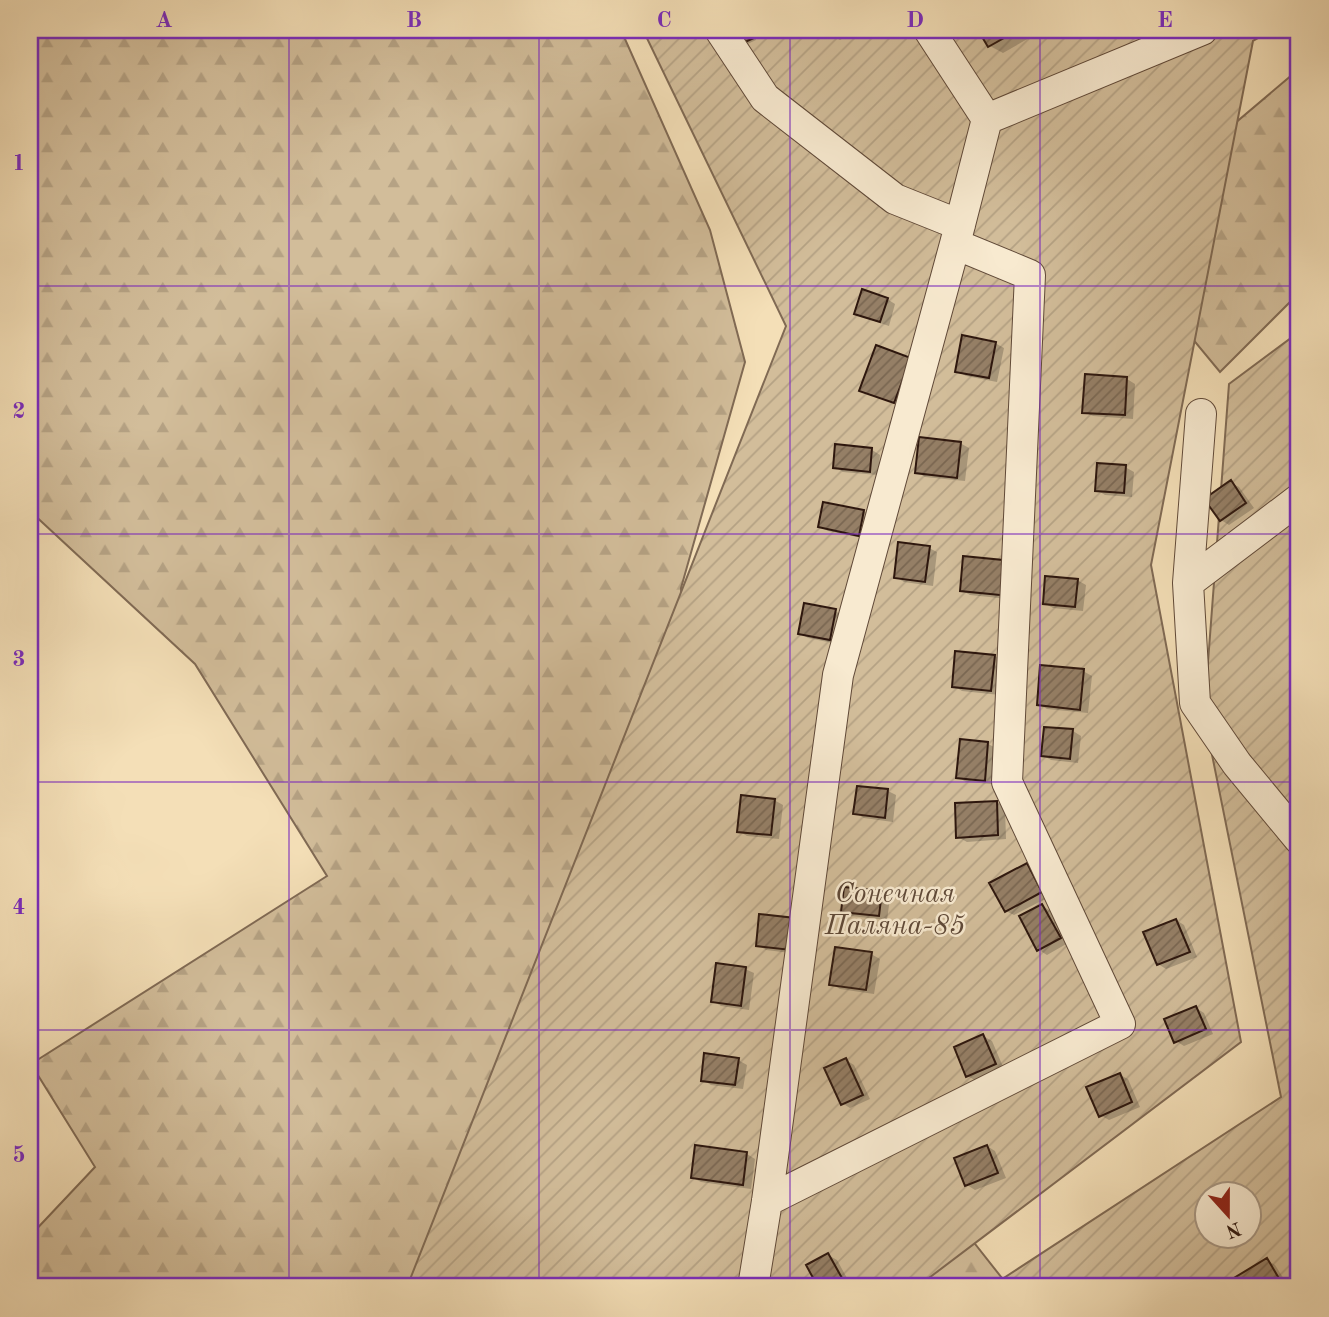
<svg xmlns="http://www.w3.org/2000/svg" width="1329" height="1317" font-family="'Old Standard TT',serif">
  <defs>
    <pattern id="forest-firs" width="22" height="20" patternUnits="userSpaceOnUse" patternTransform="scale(1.75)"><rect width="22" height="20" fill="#d2bd9a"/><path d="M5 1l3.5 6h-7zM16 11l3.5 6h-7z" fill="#b5a284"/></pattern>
    <pattern id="garden-furrows" width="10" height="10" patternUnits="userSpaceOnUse" patternTransform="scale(1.75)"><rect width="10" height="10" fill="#d2bd9a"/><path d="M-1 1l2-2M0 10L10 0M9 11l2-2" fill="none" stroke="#b5a284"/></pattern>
    <pattern id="building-hatch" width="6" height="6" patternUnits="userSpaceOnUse" patternTransform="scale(1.75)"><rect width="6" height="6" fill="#957f66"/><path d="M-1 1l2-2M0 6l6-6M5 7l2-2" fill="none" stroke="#7a6752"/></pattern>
  </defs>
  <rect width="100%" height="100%" fill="#f4dfb7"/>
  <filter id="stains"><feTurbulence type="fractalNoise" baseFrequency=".00286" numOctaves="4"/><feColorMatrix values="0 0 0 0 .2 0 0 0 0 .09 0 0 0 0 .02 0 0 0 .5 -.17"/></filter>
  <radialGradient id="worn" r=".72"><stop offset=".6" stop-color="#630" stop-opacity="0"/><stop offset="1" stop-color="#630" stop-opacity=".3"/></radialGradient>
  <path fill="url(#forest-firs)" stroke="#806a54" stroke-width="2" d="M 30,30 L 621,30 L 710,230 L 745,362 L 681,588 L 691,771 L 501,1287 L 30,1287 L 30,1236 L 95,1167 L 31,1064 L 327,876 L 195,664 L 30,511 Z
    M 1299,69 L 1299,293 L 1220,372 L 1105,233 Z
    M 957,1221 L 1009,1287 L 873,1287 Z"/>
  <path fill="url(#garden-furrows)" stroke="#806a54" stroke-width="2" fill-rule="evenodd" d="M 643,30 L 1272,30 L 1253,41 L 1151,565 L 1241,1042 L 917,1287 L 407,1287 L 786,326 Z
    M 1299,332 L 1299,1287 L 990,1287 L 1281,1097 L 1204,715 L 1229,384 ZM 1206,1194 L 1248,1194 L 1248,1236 L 1206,1236 Z"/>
  <path fill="#0003" d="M 728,30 L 752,30 L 756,40 L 739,48 Z
    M 825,30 L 859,30 L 840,40 L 827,33 Z
    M 980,30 L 1043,30 L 1003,53 L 990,46 Z
    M 887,299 L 895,304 L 889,326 L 865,318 L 856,313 Z
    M 995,343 L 1004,348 L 997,382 L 966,376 L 957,371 Z
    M 910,360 L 903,406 L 870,395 Z
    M 1127,379 L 1135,384 L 1133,419 L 1093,416 L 1084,412 Z
    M 960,443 L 969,448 L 965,481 L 925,477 L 917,472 Z
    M 836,446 L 872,450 L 880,455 L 878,475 L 843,472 L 835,467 Z
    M 1125,467 L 1134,472 L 1132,497 L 1105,495 L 1097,490 Z
    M 1231,483 L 1239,487 L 1254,508 L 1229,525 L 1221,520 Z
    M 864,511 L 872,516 L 867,539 L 828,531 L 820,527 Z
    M 929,548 L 937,552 L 933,586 L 904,582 L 896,577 Z
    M 965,558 L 1018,600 L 970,595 L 961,590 Z
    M 1077,580 L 1086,585 L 1083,611 L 1053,608 L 1044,603 Z
    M 835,611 L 844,616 L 838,644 L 808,638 L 800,633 Z
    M 995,656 L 1003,661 L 1000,695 L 962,691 L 954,686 Z
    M 1083,671 L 1092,676 L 1088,713 L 1047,709 L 1039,704 Z
    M 1073,731 L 1081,736 L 1078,763 L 1051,760 L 1042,755 Z
    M 988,744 L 996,748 L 993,784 L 966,782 L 958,777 Z
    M 858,788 L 888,791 L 896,795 L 893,822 L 864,818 L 855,813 Z
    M 774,800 L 783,805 L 779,839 L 747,836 L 739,831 Z
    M 996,802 L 1005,807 L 1006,839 L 967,842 L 958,837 Z
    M 1027,865 L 1035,870 L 1049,897 L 1014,915 L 1006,911 Z
    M 845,889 L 882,893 L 890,898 L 887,920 L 851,916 L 843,911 Z
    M 1042,906 L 1051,911 L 1068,943 L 1047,955 L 1039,950 Z
    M 1176,920 L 1184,925 L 1197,957 L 1166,969 L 1158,964 Z
    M 802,925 L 799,954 L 766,950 L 758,945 Z
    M 871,954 L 880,959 L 874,994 L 840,989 L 831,984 Z
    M 745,969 L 754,973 L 749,1010 L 721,1006 L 713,1001 Z
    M 1196,1008 L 1204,1013 L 1213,1034 L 1184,1046 L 1176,1041 Z
    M 983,1036 L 992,1041 L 1004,1069 L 976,1081 L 968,1076 Z
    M 738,1060 L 747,1065 L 743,1089 L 711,1085 L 703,1080 Z
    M 846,1060 L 854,1065 L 870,1099 L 850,1108 L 842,1103 Z
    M 1120,1075 L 1128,1079 L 1140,1107 L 1109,1120 L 1100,1115 Z
    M 987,1146 L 995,1151 L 1006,1178 L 975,1190 L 967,1185 Z
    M 747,1154 L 755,1159 L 751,1189 L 701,1182 L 693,1178 Z
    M 828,1255 L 837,1260 L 852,1287 L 820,1287 L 809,1266 Z
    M 1267,1260 L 1275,1265 L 1289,1287 L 1222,1287 Z"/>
  <path fill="url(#building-hatch)" stroke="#2e170e" stroke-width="2" d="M 726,30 L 750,30 L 754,38 L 734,47 Z
    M 978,30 L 1018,30 L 988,47 Z
    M 862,289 L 888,298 L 880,322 L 854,314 Z
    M 962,335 L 996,342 L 989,378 L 955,372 Z
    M 876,345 L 911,358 L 894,403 L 859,391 Z
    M 1085,374 L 1127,377 L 1125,415 L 1082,413 Z
    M 919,437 L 961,442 L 957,478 L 915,473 Z
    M 835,444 L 872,448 L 870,472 L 833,468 Z
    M 1097,463 L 1126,465 L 1124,493 L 1095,491 Z
    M 1231,480 L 1246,503 L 1220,521 L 1204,499 Z
    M 823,502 L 864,510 L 859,536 L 818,527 Z
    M 898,542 L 930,546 L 925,582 L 894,578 Z
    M 963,556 L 1013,561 L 1010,596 L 960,591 Z
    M 1045,576 L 1078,579 L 1075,607 L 1043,604 Z
    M 804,603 L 836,609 L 830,640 L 798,634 Z
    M 955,651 L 995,655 L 991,691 L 952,687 Z
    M 1040,665 L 1084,669 L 1080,710 L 1037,705 Z
    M 1044,727 L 1073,729 L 1070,759 L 1041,756 Z
    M 960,739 L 988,742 L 985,781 L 956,778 Z
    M 857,786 L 888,789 L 885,818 L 853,814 Z
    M 741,795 L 775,799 L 771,835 L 737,832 Z
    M 997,801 L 998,835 L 956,838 L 955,803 Z
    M 1027,863 L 1042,892 L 1005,912 L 989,883 Z
    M 844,887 L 882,891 L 879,916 L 841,912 Z
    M 1042,904 L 1061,938 L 1037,951 L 1019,916 Z
    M 759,914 L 795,918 L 791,950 L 756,946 Z
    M 1176,919 L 1190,952 L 1157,965 L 1143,932 Z
    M 835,947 L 872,952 L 866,990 L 829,985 Z
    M 716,963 L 746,967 L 741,1006 L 711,1002 Z
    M 1196,1006 L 1206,1029 L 1174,1043 L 1164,1019 Z
    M 983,1034 L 996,1064 L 966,1077 L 954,1047 Z
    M 704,1053 L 739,1058 L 735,1085 L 701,1081 Z
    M 846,1058 L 863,1095 L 841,1105 L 824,1068 Z
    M 1120,1073 L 1132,1102 L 1099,1117 L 1086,1087 Z
    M 695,1145 L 747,1152 L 743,1185 L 691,1178 Z
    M 987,1145 L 998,1173 L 965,1186 L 954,1158 Z
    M 828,1253 L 847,1287 L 818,1287 L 806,1265 Z
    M 1267,1258 L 1284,1287 L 1219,1287 Z"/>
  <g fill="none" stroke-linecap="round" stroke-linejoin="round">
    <defs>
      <path id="minor" d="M 720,30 L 765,98 L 895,199 L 960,225
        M 929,30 L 987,119
        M 1201,414 L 1188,583 L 1299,499
        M 1188,583 L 1195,703 L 1237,764 L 1299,839
        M 767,1201 L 1120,1024 L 1007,782 L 1030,275 L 955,244 L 987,119 L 1202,30
        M 753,1287 L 767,1201 L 838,675 L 955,244"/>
    </defs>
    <use href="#minor" stroke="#604938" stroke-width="32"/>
    <use href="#minor" stroke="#f8ead0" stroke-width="30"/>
  </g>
  <path fill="none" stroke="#7b2cbf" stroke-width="2" stroke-opacity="0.55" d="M 289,30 L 289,1287M 539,30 L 539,1287M 790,30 L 790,1287M 1040,30 L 1040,1287M 30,286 L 1299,286M 30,534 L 1299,534M 30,782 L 1299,782M 30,1030 L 1299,1030"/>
  <g text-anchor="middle" stroke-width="5" stroke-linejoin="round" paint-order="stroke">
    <g font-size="28" font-style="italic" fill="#5f4938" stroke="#f8ead0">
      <text x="895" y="902">Сонечная<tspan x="895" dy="32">Паляна-85</tspan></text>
    </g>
  </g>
  <rect width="1329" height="1317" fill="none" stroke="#f4dfb7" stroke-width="77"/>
  <g transform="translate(1228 1215) rotate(159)"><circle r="33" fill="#f8ead0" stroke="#a79682" stroke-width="2"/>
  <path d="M0-5L12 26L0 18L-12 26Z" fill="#8f2418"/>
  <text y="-10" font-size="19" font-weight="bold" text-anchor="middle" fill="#2e170e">N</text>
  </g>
  <rect x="38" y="38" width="1252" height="1240" fill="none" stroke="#7b2cbf" stroke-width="2.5"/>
  <g font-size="23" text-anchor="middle" font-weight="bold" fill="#7b2cbf">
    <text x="164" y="27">A</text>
    <text x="414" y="27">B</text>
    <text x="664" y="27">C</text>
    <text x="915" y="27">D</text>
    <text x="1165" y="27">E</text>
    <text x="19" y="170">1</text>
    <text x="19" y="418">2</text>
    <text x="19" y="666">3</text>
    <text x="19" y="914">4</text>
    <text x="19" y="1162">5</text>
  </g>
  <rect width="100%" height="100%" filter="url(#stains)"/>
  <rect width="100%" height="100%" fill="url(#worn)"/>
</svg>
